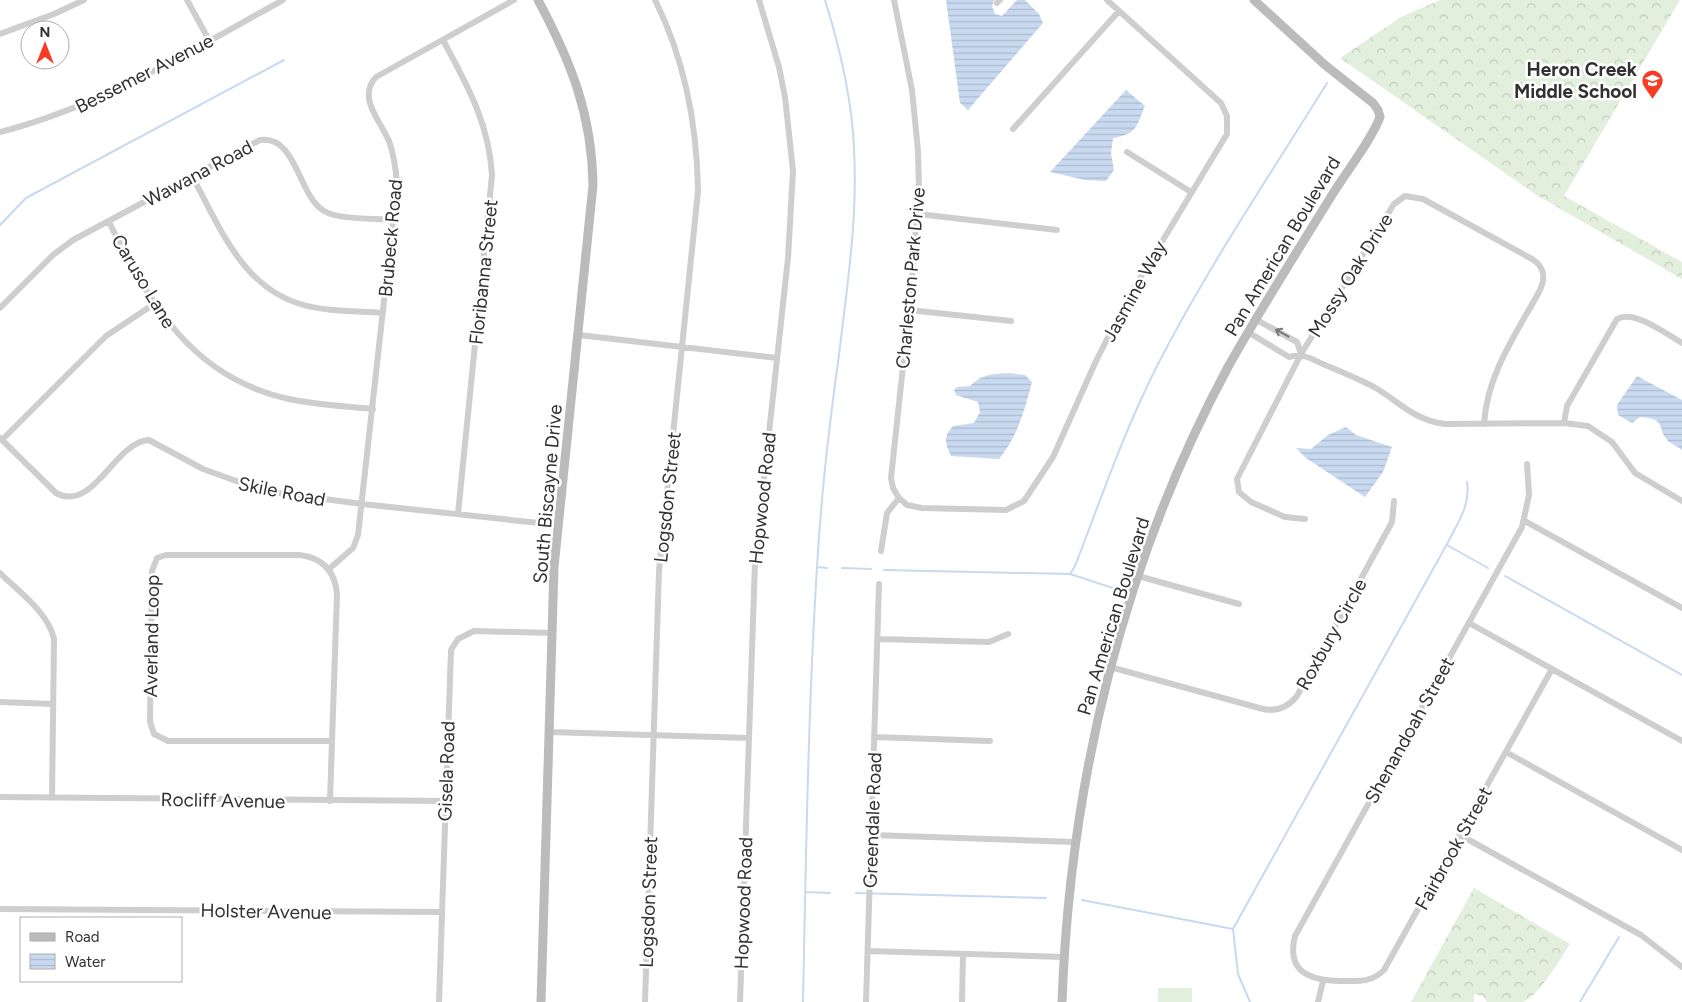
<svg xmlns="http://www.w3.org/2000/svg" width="1682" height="1002" font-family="Figtree,sans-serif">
  <defs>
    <pattern id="forest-crowns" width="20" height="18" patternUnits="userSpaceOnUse" patternTransform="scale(1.25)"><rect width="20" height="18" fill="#e3efdd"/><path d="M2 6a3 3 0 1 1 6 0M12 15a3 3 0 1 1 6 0" fill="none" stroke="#c3cdbe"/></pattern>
    <pattern id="water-rules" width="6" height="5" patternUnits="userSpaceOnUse" patternTransform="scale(1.25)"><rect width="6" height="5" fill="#c8d9f0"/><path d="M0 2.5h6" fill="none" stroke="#acbbce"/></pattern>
  </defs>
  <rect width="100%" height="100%" fill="#fff"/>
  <path fill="url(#forest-crowns)" d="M 1440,0 L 1680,0 L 1564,196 L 1682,262 L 1682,279 L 1538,196 L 1340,58 L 1401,17 Z
    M 1474,888 L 1570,944 C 1561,958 1538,997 1523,1002 C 1513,1002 1497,1002 1487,1002 L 1483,996 L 1474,994 L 1474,1002 L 1411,1002 Z"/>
  <path fill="#e3efdd" d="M 1158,988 L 1192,988 L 1192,1002 L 1158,1002 Z"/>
  <path fill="url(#water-rules)" d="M 946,0 L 994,0 L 992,6 L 995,14 L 1002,16 L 1017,0 L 1025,0 L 1039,14 L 1043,23 L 968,110 L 960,103 Z
    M 1126,90 L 1145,106 C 1136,127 1137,134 1113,138 L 1111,153 L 1114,170 L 1106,181 L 1085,180 L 1050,172 Z
    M 1009,373 L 1025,375 L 1032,382 C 1025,409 1017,438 999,459 L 951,456 C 945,443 943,437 953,426 L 974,423 L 980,412 L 978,402 L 956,395 L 954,390 L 957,387 L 970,386 C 982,374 993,374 1009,373 Z
    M 1637,376 L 1682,400 L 1682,450 C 1678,447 1672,444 1668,441 C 1656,428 1668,419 1640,417 L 1632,423 L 1618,415 L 1617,405 Z
    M 1346,427 L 1356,435 L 1392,447 L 1383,472 L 1365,497 L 1306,458 L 1296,448 L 1311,449 L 1328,435 Z"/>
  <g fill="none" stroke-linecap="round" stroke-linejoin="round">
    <path stroke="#c8d9f0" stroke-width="2" d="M 0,225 L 26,198 L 284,60
      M 1447,545 L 1488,568
      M 817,567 L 827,568
      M 842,568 L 871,569
      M 884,570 L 1070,574 L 1075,566 C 1101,499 1124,431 1157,366 C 1207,268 1269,177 1327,83
      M 1070,574 L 1119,590
      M 1505,576 L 1682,675
      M 805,892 L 830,893
      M 856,893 L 1046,898
      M 1082,900 L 1233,929
      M 803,1002 C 806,857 808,711 817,567 C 821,496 829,426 839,355 C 847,287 858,217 854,149 C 852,98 840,48 825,0
      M 1250,1002 L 1238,974 L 1233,929 L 1447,544 C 1457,524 1471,505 1467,482
      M 1580,1002 L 1619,937"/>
    <path stroke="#cecece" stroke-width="6" d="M 187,0 L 209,40
      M 997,3 L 1000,0
      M 0,34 L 54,14 L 84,0
      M 443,40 C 467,85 489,123 492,175 L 458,514
      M 1013,129 L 1119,11
      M 0,132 C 102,106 192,50 283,0
      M 1127,152 L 1191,192
      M 192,176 C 219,225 241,286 300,304 C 326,312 356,311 383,313
      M 918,214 L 1057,230
      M 109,222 C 150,304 192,378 289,399 C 316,405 345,406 373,409
      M 0,308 L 53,255 L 73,240 L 260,140 C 297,135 298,196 324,211 C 339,220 375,218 394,220
      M 909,310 L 1011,321
      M 1255,319 L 1297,342 L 1301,354
      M 1248,332 L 1289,357 C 1305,353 1311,359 1325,365 C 1342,372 1359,379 1374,387 C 1400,402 1413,420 1445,424 L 1564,423 L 1588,426 L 1612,442 L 1635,473 L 1682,501
      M 579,335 L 777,358
      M 1564,423 L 1567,406 L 1617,319 C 1634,309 1666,334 1682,343
      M 0,438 L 56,493 C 94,513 114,442 149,440 L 203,469 L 264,491 L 362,504 L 558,525
      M 2,440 L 106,336 L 154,304
      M 1527,464 L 1529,495 L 1522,527 L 1295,936 C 1286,972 1309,980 1340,981 C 1358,981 1371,983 1384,970 L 1552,669
      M 899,498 L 907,505 L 922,508 L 1006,510 L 1024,501 L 1053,457 L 1096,361 L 1128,298 L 1227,134 L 1227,116 L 1221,103 L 1107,0
      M 1305,519 L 1285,517 L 1251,502 L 1239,492 L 1237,479 L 1301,354 L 1394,204 L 1405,196 L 1423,199 L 1532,259 C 1545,267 1546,278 1539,292 C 1516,334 1487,374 1484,424
      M 1525,521 L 1682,608
      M 881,551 L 887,513 L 899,498 L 893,488 L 891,478 L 911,292 L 919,189 L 918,151 L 912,90 L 894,0
      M 329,569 L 353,548 L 358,535 L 397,184 C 396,169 394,155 389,141 C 380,120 357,98 376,77 L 514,0
      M 0,573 C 19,592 48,612 54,639 L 52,798
      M 1138,576 L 1239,604
      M 1469,623 L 1682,741
      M 878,639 L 989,642 L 1008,634
      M 1110,667 L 1263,709 C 1277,712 1288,707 1297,696 L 1392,522 L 1394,501
      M 0,702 L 53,704
      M 549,732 L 749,738
      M 874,737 L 990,741
      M 1506,752 L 1682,850
      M 0,797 L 445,801
      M 330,801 L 337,594 C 335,571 323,558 300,555 L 166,555 L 157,558 L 152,571 L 150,722 L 154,734 L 168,741 L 332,741
      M 872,835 L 1074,842
      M 1460,835 L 1641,935 L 1682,967
      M 0,909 L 442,912
      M 868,951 L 1064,957
      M 439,1002 L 451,650 L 458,639 L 474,631 L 552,633
      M 645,1002 L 659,571 L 698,191 C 697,124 685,60 655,0
      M 740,1002 L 755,562 L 788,258 L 793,171 L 785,97 L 779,67 L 759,0
      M 866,1002 L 879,584
      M 962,1002 L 963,954
      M 1318,1002 L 1323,981"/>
    <path stroke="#bbb" stroke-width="9" d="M 538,0 C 571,62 592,114 593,185 L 554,567 L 541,1002
      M 1062,1002 C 1070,781 1123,562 1228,367 C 1261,308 1297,252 1332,195 C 1346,172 1371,141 1380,117 L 1378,110 L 1373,103 L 1325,65 L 1254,0"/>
  </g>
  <defs><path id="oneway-shaft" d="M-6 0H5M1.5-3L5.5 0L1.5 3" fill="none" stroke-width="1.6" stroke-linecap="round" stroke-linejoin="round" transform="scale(1.25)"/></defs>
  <use stroke="#787878" href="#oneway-shaft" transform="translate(1282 333) rotate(-151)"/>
  <defs>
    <symbol id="school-pin" viewBox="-11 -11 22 30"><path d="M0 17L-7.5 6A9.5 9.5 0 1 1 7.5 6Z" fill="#f63c24" stroke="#fff"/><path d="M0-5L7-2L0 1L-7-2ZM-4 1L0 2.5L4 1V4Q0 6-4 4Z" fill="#fff"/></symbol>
  </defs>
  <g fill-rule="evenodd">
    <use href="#school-pin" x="1640" y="68" width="25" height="34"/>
  </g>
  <g text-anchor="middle" stroke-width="5" stroke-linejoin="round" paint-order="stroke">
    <g font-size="19" font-weight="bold" fill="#313131" stroke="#fff" text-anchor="end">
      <text x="1637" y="76">Heron Creek<tspan x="1637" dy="22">Middle School</tspan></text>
    </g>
    <g font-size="19" fill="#313131" stroke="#fff">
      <text transform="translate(144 73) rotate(-27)" y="7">Bessemer Avenue</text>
      <text transform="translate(198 173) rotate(-28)" y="7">Wawana Road</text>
      <text transform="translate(390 238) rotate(-85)" y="7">Brubeck Road</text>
      <text transform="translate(1282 246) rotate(-59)" y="7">Pan American Boulevard</text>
      <text transform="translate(483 272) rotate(-84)" y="7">Floribanna Street</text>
      <text transform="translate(1350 275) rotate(-58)" y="7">Mossy Oak Drive</text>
      <text transform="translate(910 278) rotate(-85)" y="7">Charleston Park Drive</text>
      <text transform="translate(144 281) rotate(59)" y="7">Caruso Lane</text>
      <text transform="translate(1134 291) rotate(-61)" y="7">Jasmine Way</text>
      <text transform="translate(282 491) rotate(11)" y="7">Skile Road</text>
      <text transform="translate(547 494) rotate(-85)" y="7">South Biscayne Drive</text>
      <text transform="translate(667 497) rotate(-84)" y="7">Logsdon Street</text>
      <text transform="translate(762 498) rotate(-84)" y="7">Hopwood Road</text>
      <text transform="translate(1113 616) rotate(-73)" y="7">Pan American Boulevard</text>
      <text transform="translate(1331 634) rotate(-61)" y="7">Roxbury Circle</text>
      <text transform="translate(151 636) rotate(-89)" y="7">Averland Loop</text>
      <text transform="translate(1409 730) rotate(-61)" y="7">Shenandoah Street</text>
      <text transform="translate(446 771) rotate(-88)" y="7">Gisela Road</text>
      <text transform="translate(223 800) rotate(1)" y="7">Rocliff Avenue</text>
      <text transform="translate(872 820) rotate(-88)" y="7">Greendale Road</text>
      <text transform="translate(1453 848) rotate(-61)" y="7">Fairbrook Street</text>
      <text transform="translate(648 902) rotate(-88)" y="7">Logsdon Street</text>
      <text transform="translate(743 903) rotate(-88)" y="7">Hopwood Road</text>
      <text transform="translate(266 911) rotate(1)" y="7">Holster Avenue</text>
    </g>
  </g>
  <rect x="20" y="917" width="162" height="65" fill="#ffffff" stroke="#adadad"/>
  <rect x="30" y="933" width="25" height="8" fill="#bbbbbb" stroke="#adadad"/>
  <text x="65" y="942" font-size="15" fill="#313131">Road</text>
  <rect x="30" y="954" width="25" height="15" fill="url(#water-rules)" stroke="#adadad"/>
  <text x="65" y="967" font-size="15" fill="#313131">Water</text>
  <g transform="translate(45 45)"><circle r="24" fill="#ffffff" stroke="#adadad"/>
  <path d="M0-4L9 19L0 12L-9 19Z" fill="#f63c24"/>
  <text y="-8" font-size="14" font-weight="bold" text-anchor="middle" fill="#313131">N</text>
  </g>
</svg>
